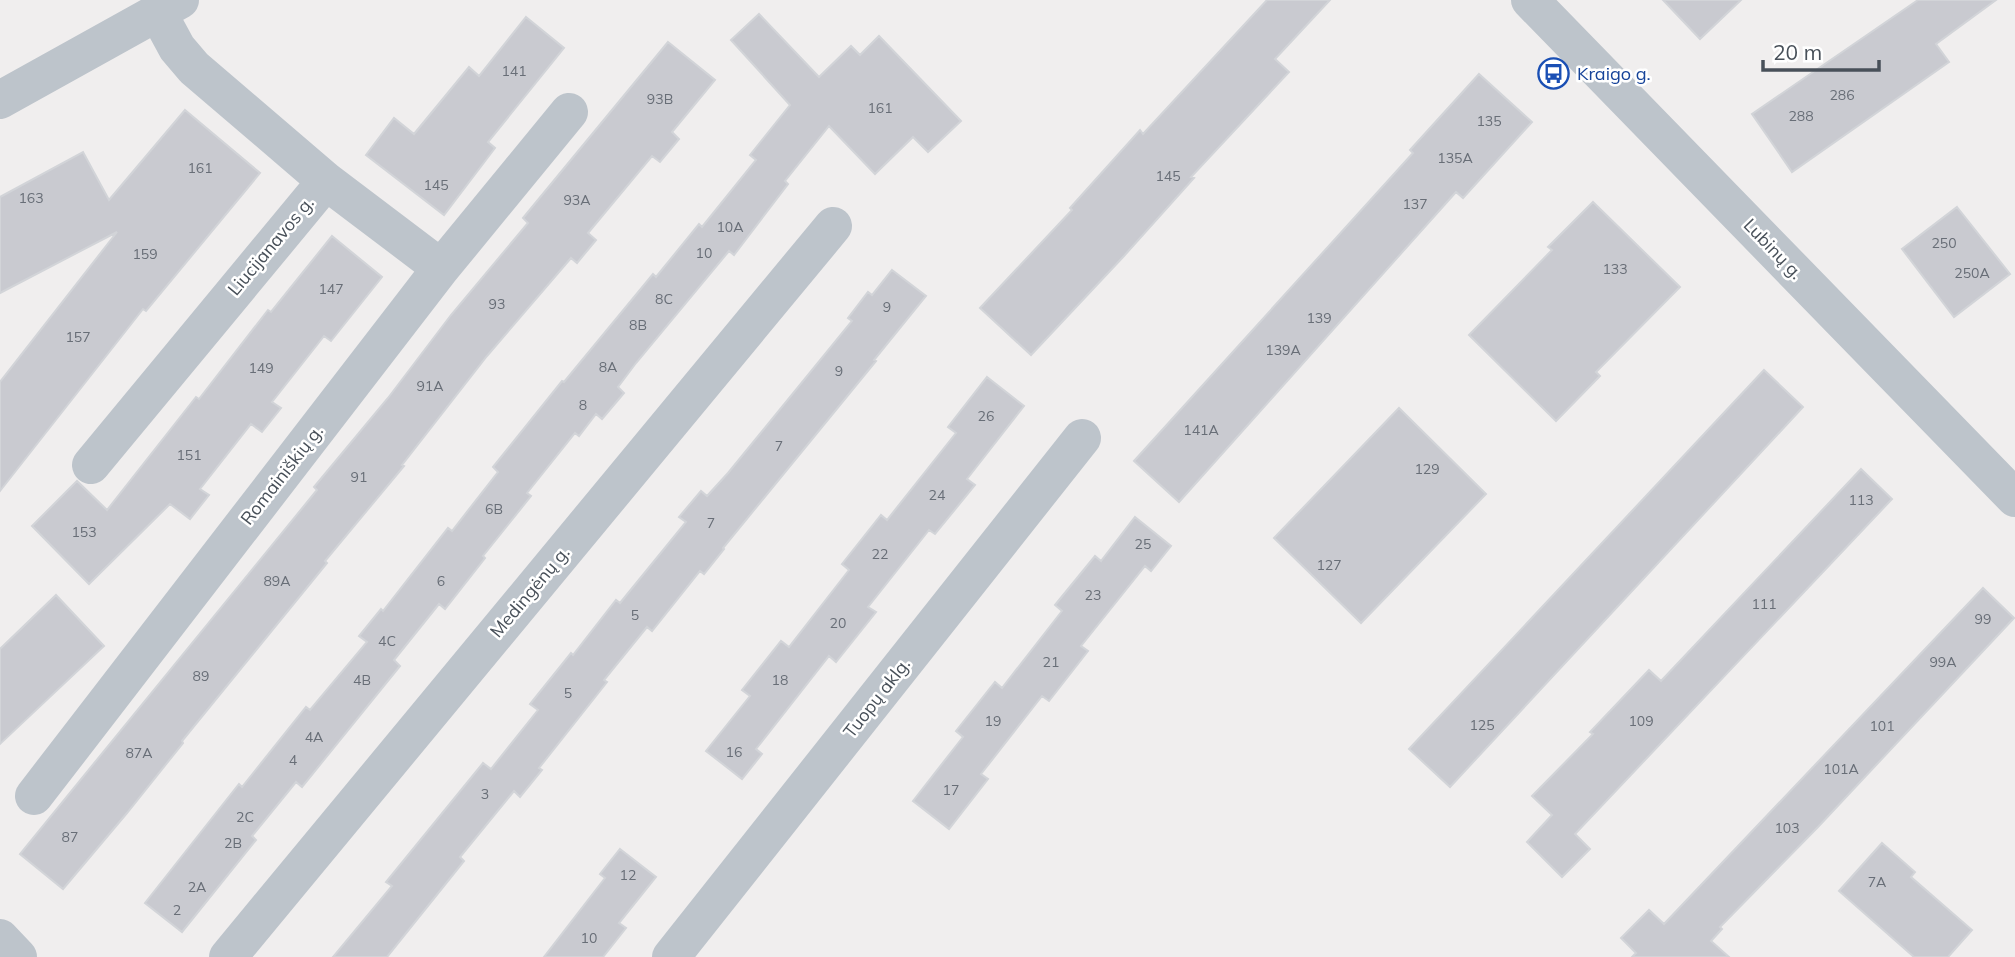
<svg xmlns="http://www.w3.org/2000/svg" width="2015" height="957" font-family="Mulish,sans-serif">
  <rect width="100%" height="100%" fill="#f0eeee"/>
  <path fill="#c9cad0" stroke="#d2d4d8" stroke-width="2" d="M 1267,0 L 1330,0 L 1275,59 L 1289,72 L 1191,177 L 1194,178 L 1124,256 L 1031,355 L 980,308 L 1072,210 L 1070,208 L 1140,130 L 1143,134 Z
    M 1663,0 L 1741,0 L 1700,39 Z
    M 1918,0 L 1996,0 L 1936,44 L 1949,62 L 1792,172 L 1752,114 Z
    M 759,14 L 819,77 L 851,46 L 860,55 L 879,36 L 961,121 L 928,152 L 913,137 L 875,174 L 829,126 L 785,181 L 788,184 L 734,255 L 729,251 L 636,363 L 618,387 L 624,393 L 602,419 L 596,414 L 579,436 L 575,433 L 527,493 L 531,496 L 483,556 L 485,558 L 445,609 L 439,604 L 394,660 L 400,666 L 302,787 L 296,782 L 252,836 L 256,840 L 182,932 L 145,903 L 239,784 L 242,787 L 306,707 L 310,710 L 367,642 L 359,636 L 381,609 L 383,611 L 448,528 L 452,531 L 498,472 L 493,467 L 562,381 L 564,382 L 653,274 L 656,277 L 699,224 L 702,227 L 756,160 L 750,155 L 790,105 L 731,40 Z
    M 526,17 L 564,48 L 488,142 L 495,148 L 444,215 L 366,155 L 394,118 L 414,134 L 469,67 L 479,76 Z
    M 668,42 L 715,80 L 672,132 L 679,139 L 660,162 L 652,156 L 588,233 L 596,240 L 577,263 L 571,258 L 487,356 L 402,465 L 404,466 L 325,561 L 327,563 L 182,741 L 183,743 L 127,813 L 63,889 L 20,854 L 317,490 L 314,487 L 388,398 L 451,315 L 528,223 L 523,218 Z
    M 1479,74 L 1532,122 L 1463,198 L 1456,192 L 1179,502 L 1134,461 L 1413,153 L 1410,150 Z
    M 185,110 L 260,173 L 146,311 L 143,309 L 0,491 L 0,382 L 117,232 L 0,293 L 0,197 L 83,152 L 109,200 Z
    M 1593,202 L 1680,287 L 1596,372 L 1600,376 L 1556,421 L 1469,335 L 1552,250 L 1548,247 Z
    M 1957,207 L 2010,274 L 1954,317 L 1902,249 Z
    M 332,236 L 382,277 L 331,341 L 324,336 L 272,402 L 281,408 L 262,432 L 251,424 L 200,489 L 209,495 L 190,519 L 170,504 L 89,584 L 32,526 L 77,481 L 107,510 L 196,397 L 199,399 L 268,310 L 271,312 Z
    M 892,270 L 926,296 L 874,360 L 876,361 L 723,548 L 724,549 L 704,574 L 700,571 L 652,631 L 647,627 L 604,680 L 607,682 L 539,768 L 542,770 L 520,797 L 514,791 L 460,857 L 464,861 L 387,957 L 333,957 L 392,886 L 386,882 L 483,763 L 491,769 L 538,710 L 530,704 L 571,653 L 573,655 L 616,600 L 620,603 L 686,522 L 679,517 L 701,491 L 707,496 L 728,473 L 852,321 L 848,318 L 868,292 L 872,295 Z
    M 1764,370 L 1803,407 L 1450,787 L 1409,749 Z
    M 987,377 L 1024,406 L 967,479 L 975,485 L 935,534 L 929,530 L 868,607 L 876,612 L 836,662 L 829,656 L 756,749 L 762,754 L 742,779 L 706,751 L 750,696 L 742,690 L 781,641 L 789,647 L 849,570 L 842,564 L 881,515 L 887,520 L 956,433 L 948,427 Z
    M 1399,408 L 1486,494 L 1361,623 L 1274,538 Z
    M 1861,469 L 1892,499 L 1575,834 L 1590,849 L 1562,877 L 1527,842 L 1552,815 L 1532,796 L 1593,734 L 1590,732 L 1649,670 L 1661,681 Z
    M 1135,517 L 1171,546 L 1151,571 L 1145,566 L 1081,646 L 1088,651 L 1049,701 L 1042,696 L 981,774 L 988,779 L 949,829 L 913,801 L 963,737 L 956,731 L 995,682 L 1002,688 L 1062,611 L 1055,605 L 1095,556 L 1101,561 Z
    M 1983,588 L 2014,618 L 1818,827 L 1720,927 L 1722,929 L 1711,941 L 1729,957 L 1632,957 L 1636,953 L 1621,938 L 1649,910 L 1664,924 Z
    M 56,595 L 104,646 L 0,744 L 0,649 Z
    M 1882,843 L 1915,872 L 1911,877 L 1972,930 L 1948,957 L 1914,957 L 1839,891 Z
    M 620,849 L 656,877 L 619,923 L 626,928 L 603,957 L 544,957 L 605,878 L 600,874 Z"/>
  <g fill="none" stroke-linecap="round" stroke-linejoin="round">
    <path stroke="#bdc4cb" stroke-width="38" d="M 1530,0 L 2015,498
      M 0,100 L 180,0
      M 326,181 L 441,268
      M 91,465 L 326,181 L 194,68 L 177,48 L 158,13
      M 34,796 L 441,268 L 569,112
      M 0,938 L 18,957
      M 228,957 L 833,226
      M 671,957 L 1082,438"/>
  </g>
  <defs>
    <symbol id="bus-ring" viewBox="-11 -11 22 22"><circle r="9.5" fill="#fff" stroke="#1a4fb4" stroke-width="1.5"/><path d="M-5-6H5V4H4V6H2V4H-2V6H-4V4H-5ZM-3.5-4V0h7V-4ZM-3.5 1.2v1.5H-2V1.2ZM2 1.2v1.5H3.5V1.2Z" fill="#1a4fb4"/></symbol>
  </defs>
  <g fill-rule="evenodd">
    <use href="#bus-ring" x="1536" y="56" width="35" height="35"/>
  </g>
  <g text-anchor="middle" stroke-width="5" stroke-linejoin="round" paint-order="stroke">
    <g font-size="14" fill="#686e77">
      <text x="514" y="76">141</text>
      <text x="1842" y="100">286</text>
      <text x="660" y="104">93B</text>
      <text x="880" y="113">161</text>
      <text x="1801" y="121">288</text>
      <text x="1489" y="126">135</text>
      <text x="1455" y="163">135A</text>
      <text x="200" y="173">161</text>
      <text x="1168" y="181">145</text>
      <text x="436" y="190">145</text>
      <text x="31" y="203">163</text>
      <text x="577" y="205">93A</text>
      <text x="1415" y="209">137</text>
      <text x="730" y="232">10A</text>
      <text x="1944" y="248">250</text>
      <text x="704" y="258">10</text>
      <text x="145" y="259">159</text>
      <text x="1615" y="274">133</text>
      <text x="1972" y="278">250A</text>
      <text x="331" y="294">147</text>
      <text x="664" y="304">8C</text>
      <text x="497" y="309">93</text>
      <text x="887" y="312">9</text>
      <text x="1319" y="323">139</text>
      <text x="638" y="330">8B</text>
      <text x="78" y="342">157</text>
      <text x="1283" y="355">139A</text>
      <text x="608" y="372">8A</text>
      <text x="261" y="373">149</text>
      <text x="839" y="376">9</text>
      <text x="430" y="391">91A</text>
      <text x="583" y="410">8</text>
      <text x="986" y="421">26</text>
      <text x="1201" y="435">141A</text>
      <text x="779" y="451">7</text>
      <text x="189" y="460">151</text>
      <text x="1427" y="474">129</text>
      <text x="359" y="482">91</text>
      <text x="937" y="500">24</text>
      <text x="1861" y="505">113</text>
      <text x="494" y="514">6B</text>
      <text x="711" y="528">7</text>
      <text x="84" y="537">153</text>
      <text x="1143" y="549">25</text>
      <text x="880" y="559">22</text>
      <text x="1329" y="570">127</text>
      <text x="277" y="586">89A</text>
      <text x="441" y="586">6</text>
      <text x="1093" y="600">23</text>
      <text x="1764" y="609">111</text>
      <text x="635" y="620">5</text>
      <text x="1983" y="624">99</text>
      <text x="838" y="628">20</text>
      <text x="387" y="646">4C</text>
      <text x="1051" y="667">21</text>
      <text x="1943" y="667">99A</text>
      <text x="201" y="681">89</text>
      <text x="362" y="685">4B</text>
      <text x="780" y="685">18</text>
      <text x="568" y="698">5</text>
      <text x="993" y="726">19</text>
      <text x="1641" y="726">109</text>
      <text x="1482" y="730">125</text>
      <text x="1882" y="731">101</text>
      <text x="314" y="742">4A</text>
      <text x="734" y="757">16</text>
      <text x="139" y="758">87A</text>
      <text x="293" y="765">4</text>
      <text x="1841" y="774">101A</text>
      <text x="951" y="795">17</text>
      <text x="485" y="799">3</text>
      <text x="245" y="822">2C</text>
      <text x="1787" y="833">103</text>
      <text x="70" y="842">87</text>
      <text x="233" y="848">2B</text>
      <text x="628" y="880">12</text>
      <text x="1877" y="887">7A</text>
      <text x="197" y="892">2A</text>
      <text x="177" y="915">2</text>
      <text x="589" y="943">10</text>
    </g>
    <g font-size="18" fill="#164399" stroke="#fff" text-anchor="start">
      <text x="1577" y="80">Kraigo g.</text>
    </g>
    <g font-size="18" fill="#485059" stroke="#fff">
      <text transform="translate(271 246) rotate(-50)" y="6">Liucijanavos g.</text>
      <text transform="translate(1773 249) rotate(46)" y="6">Lubinų g.</text>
      <text transform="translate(282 475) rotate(-52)" y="6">Romainiškių g.</text>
      <text transform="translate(530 592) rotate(-50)" y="6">Medingėnų g.</text>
      <text transform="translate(877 698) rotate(-52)" y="6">Tuopų aklg.</text>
    </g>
  </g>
  <path d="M1763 60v10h116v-10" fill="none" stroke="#485059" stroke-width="3.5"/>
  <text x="1773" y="60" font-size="21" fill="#485059" stroke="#ffffff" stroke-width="5" paint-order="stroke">20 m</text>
</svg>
